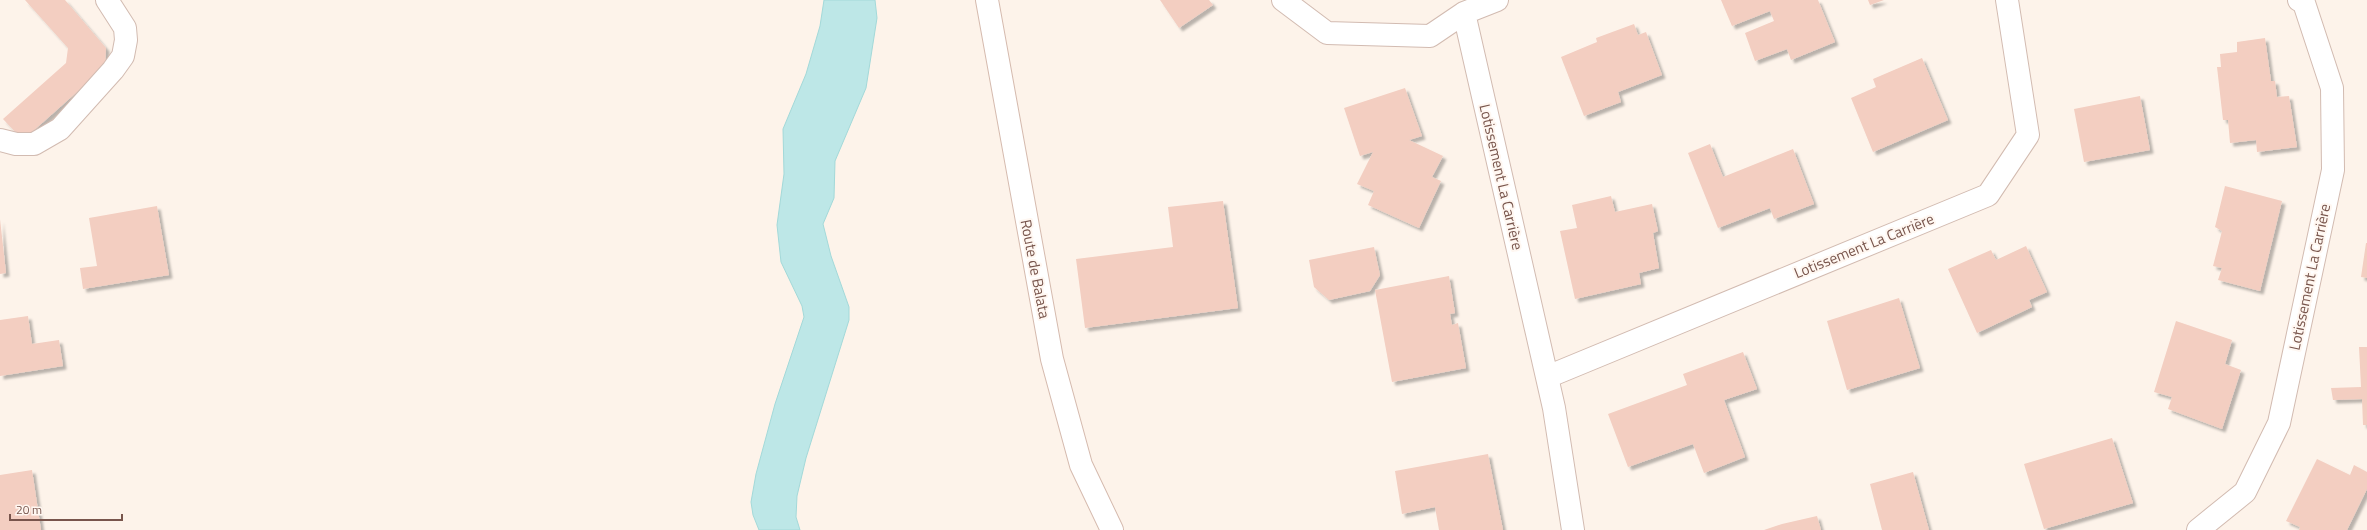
<svg xmlns="http://www.w3.org/2000/svg" width="2367" height="530" font-family="'Titillium Web',sans-serif">
  <defs>
    <filter id="shadow"><feDropShadow dx="3.5" dy="3.5" stdDeviation="1" flood-color="#0004"/></filter>
  </defs>
  <rect width="100%" height="100%" fill="#fdf3ea"/>
  <path fill="#bde7e7" stroke="#a3d9d9" d="M 824,0 L 875,0 L 877,18 L 866,88 L 835,161 L 834,198 L 823,224 L 831,256 L 849,307 L 849,320 L 806,458 L 797,496 L 796,517 L 800,530 L 759,530 L 753,515 L 751,502 L 756,474 L 775,404 L 804,317 L 802,306 L 781,262 L 777,225 L 784,174 L 783,129 L 806,74 L 820,26 Z"/>
  <path fill="#f3cec1" filter="url(#shadow)" d="M 25,0 L 65,0 L 106,48 L 105,67 L 23,140 L 3,119 L 66,63 L 68,48 Z
    M 1160,0 L 1209,0 L 1213,5 L 1179,28 Z
    M 1721,0 L 1818,0 L 1835,42 L 1791,60 L 1787,49 L 1755,61 L 1745,33 L 1774,21 L 1770,11 L 1732,26 Z
    M 1868,0 L 1884,0 L 1870,5 Z
    M 1634,24 L 1638,35 L 1646,32 L 1662,75 L 1618,92 L 1621,102 L 1584,116 L 1561,57 L 1597,42 L 1596,38 Z
    M 2265,38 L 2271,81 L 2275,81 L 2277,97 L 2289,96 L 2297,147 L 2257,152 L 2256,140 L 2230,143 L 2228,120 L 2223,120 L 2217,67 L 2221,67 L 2220,54 L 2237,52 L 2237,42 Z
    M 1922,58 L 1948,120 L 1873,152 L 1851,98 L 1876,87 L 1873,79 Z
    M 1405,88 L 1422,136 L 1409,140 L 1443,156 L 1432,177 L 1441,181 L 1419,228 L 1368,205 L 1374,191 L 1357,184 L 1373,152 L 1360,156 L 1344,108 Z
    M 2140,96 L 2150,150 L 2084,162 L 2074,109 Z
    M 1710,144 L 1723,177 L 1793,149 L 1814,204 L 1774,219 L 1770,208 L 1718,228 L 1688,153 Z
    M 2225,186 L 2282,201 L 2260,291 L 2218,280 L 2222,268 L 2213,266 L 2222,231 L 2215,227 Z
    M 1611,196 L 1615,212 L 1652,204 L 1658,231 L 1653,233 L 1659,268 L 1639,273 L 1641,284 L 1575,299 L 1560,231 L 1577,228 L 1572,205 Z
    M 1223,201 L 1238,308 L 1085,328 L 1076,259 L 1173,247 L 1168,207 Z
    M 157,206 L 169,275 L 83,289 L 80,268 L 97,266 L 89,218 Z
    M 0,219 L 6,273 L 0,274 Z
    M 2366,243 L 2367,243 L 2367,278 L 2361,277 Z
    M 2026,246 L 2047,292 L 2029,300 L 2032,307 L 1977,333 L 1948,269 L 1991,250 L 1996,260 Z
    M 1374,247 L 1380,275 L 1370,291 L 1329,300 L 1314,287 L 1309,260 Z
    M 1449,276 L 1455,313 L 1450,314 L 1452,325 L 1458,323 L 1466,368 L 1392,382 L 1375,290 Z
    M 1899,298 L 1920,368 L 1847,390 L 1827,321 Z
    M 28,316 L 32,344 L 59,340 L 63,366 L 0,376 L 0,320 Z
    M 2176,321 L 2232,340 L 2225,364 L 2241,370 L 2222,429 L 2168,409 L 2172,397 L 2154,392 Z
    M 2359,347 L 2367,347 L 2367,425 L 2363,425 L 2362,399 L 2333,400 L 2331,388 L 2361,387 Z
    M 1743,352 L 1757,389 L 1724,400 L 1745,457 L 1704,473 L 1693,444 L 1628,467 L 1608,414 L 1687,385 L 1683,374 Z
    M 2112,438 L 2133,503 L 2044,529 L 2024,464 Z
    M 1488,454 L 1503,530 L 1439,530 L 1435,507 L 1402,514 L 1395,471 Z
    M 2317,459 L 2350,475 L 2354,465 L 2367,472 L 2367,489 L 2347,530 L 2299,530 L 2300,527 L 2286,521 Z
    M 32,470 L 41,530 L 0,530 L 0,475 Z
    M 1913,472 L 1929,530 L 1882,530 L 1870,484 Z
    M 1817,516 L 1821,530 L 1764,530 L 1782,524 Z"/>
  <g fill="none" stroke-linecap="round" stroke-linejoin="round">
    <defs>
      <path id="street" d="M 1283,0 L 1327,33 L 1430,36 L 1464,13 L 1497,0
        M 1464,13 L 1554,408 L 1573,530
        M 0,140 L 16,144 L 34,144 L 60,129 L 113,70 L 123,56 L 126,40 L 125,28 L 107,0
        M 1547,377 L 1988,195 L 2028,135 L 2007,0
        M 2198,530 L 2245,492 L 2279,423 L 2333,170 L 2332,88 L 2304,3 L 2299,0"/>
      <path id="secondary" d="M 987,0 L 1052,359 L 1081,465 L 1112,530"/>
    </defs>
    <use href="#street" stroke="#d2bbb1" stroke-width="24"/>
    <use href="#secondary" stroke="#d5baae" stroke-width="24"/>
    <use href="#street" stroke="#fff" stroke-width="22"/>
    <use href="#secondary" stroke="#fff" stroke-width="22"/>
  </g>
  <g text-anchor="middle" stroke-width="4" stroke-linejoin="round" paint-order="stroke">
    <g font-size="15" fill="#78554c" stroke="#fff7f1">
      <text transform="translate(1501 177) rotate(77)" y="5">Lotissement La Carrière</text>
      <text transform="translate(1864 246) rotate(-22)" y="5">Lotissement La Carrière</text>
      <text transform="translate(1035 269) rotate(79)" y="5">Route de Balata</text>
      <text transform="translate(2310 277) rotate(-78)" y="5">Lotissement La Carrière</text>
    </g>
  </g>
  <path d="M10 514v6h112v-6" fill="none" stroke="#78554c" stroke-width="2"/>
  <text x="16" y="514" font-size="12" fill="#78554c" stroke="#fff7f1" stroke-width="3" paint-order="stroke">20 m</text>
</svg>
